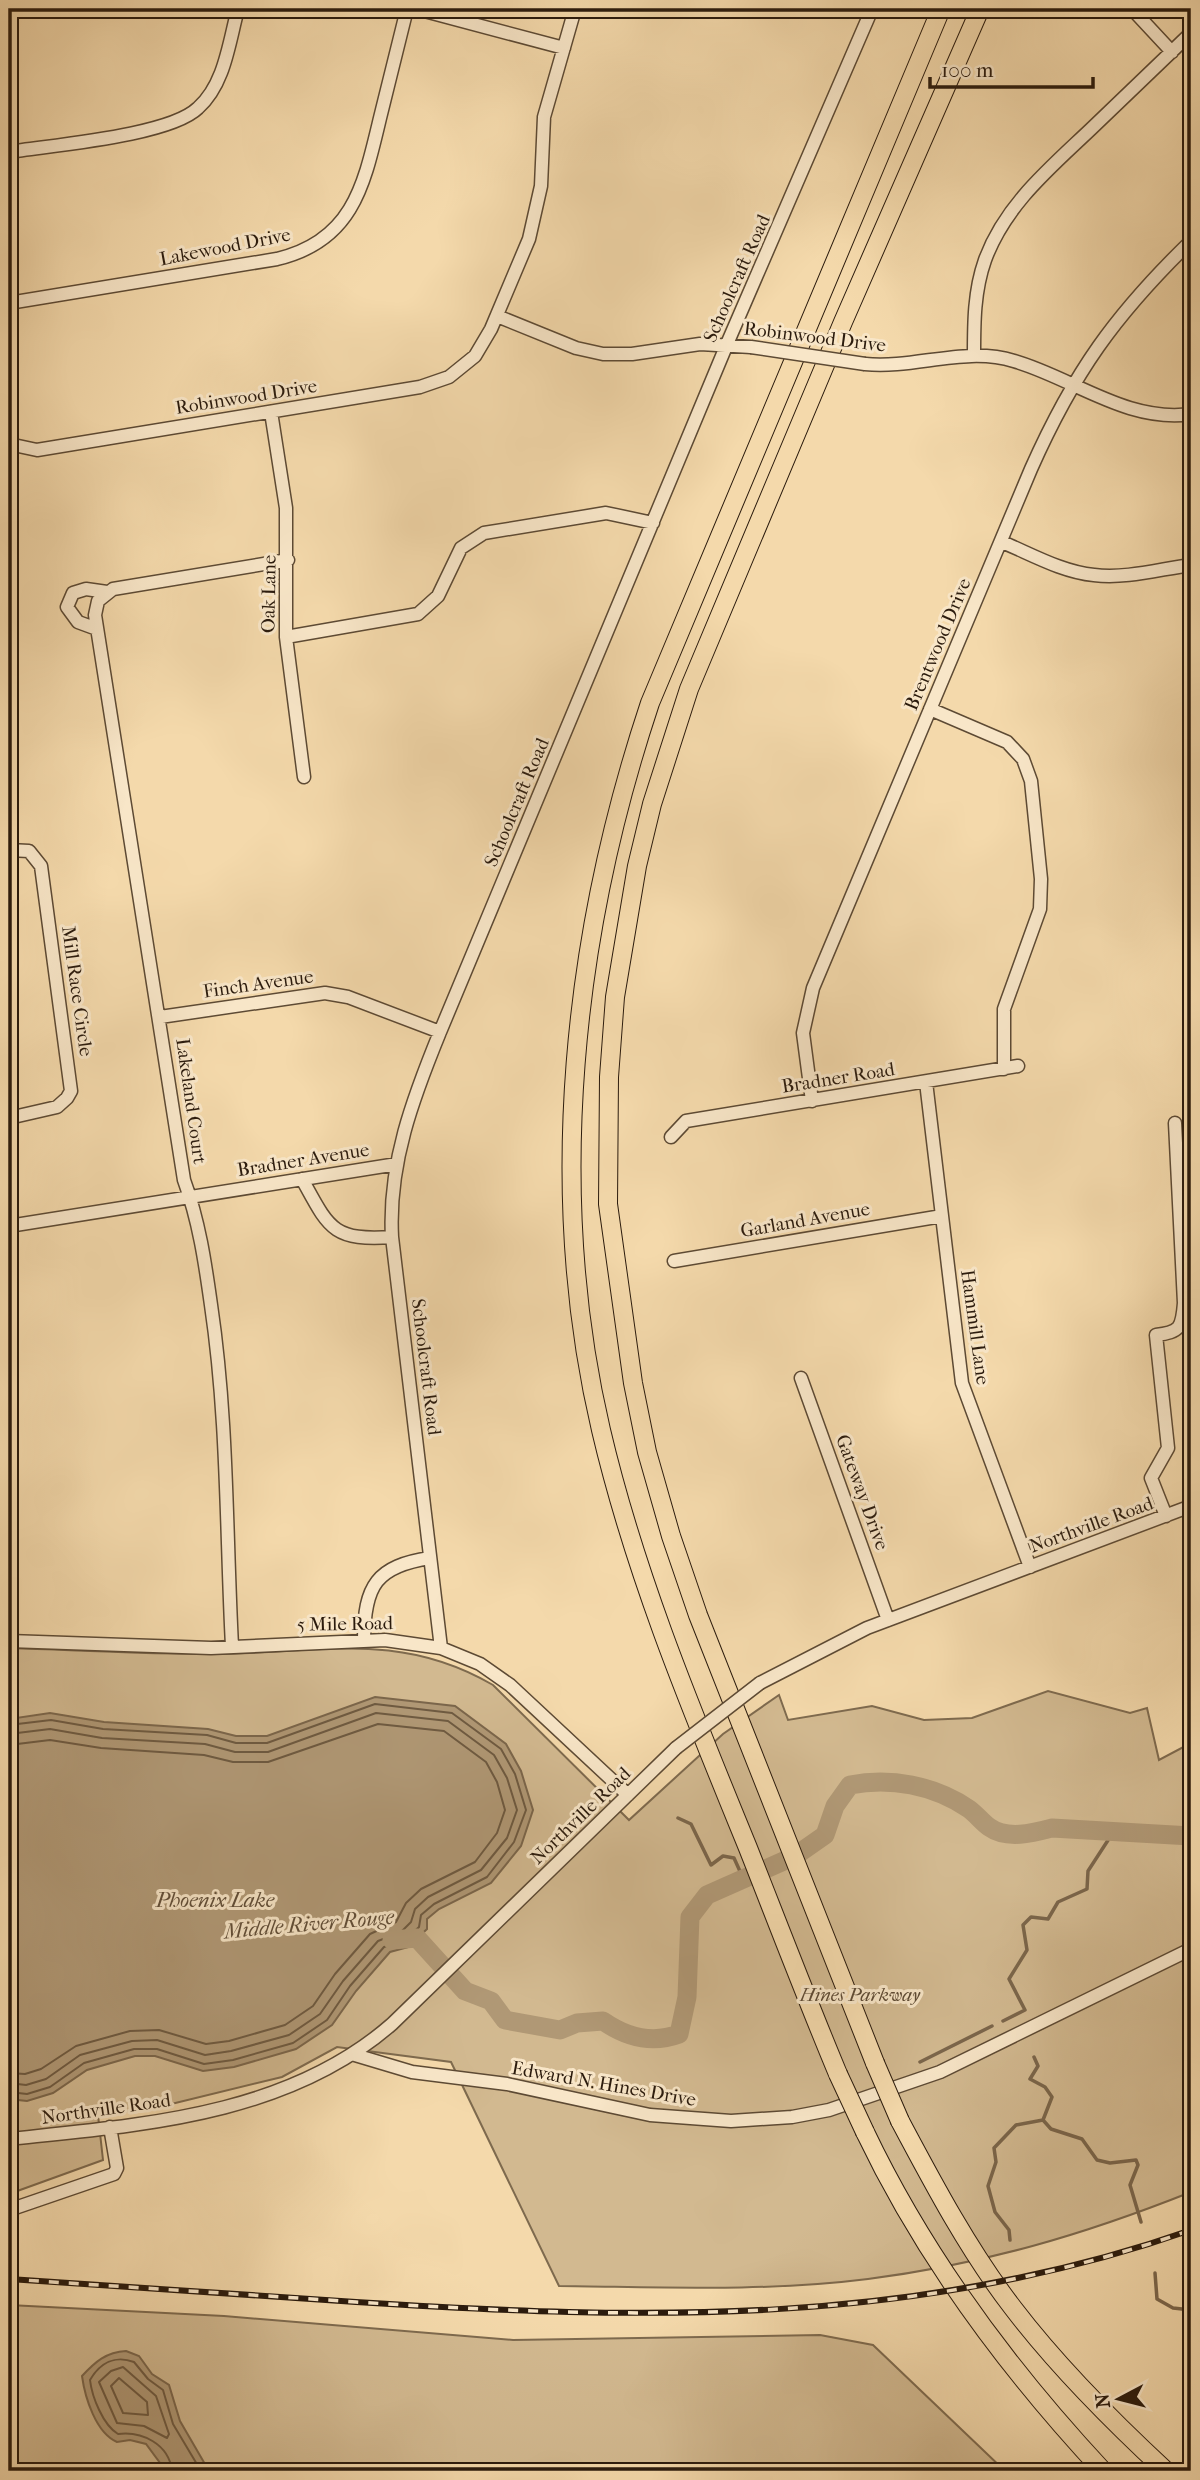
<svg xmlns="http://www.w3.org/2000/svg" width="1200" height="2480" font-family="'IM FELL French Canon',serif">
  <rect width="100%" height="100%" fill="#f4d9ab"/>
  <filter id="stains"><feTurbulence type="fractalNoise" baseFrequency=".00286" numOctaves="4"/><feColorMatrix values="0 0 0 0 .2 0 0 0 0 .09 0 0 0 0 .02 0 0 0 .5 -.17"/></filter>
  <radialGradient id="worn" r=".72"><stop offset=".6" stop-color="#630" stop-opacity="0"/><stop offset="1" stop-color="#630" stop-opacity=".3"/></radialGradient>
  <path fill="#d2b990" stroke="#7e6a4e" stroke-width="2" d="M 9,1648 C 76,1650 144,1654 212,1654 C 316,1654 397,1629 493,1685 L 629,1820 L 723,1734 L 779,1695 L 788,1720 L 872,1706 L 924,1720 L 972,1718 L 1048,1691 L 1130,1713 L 1147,1708 L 1159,1760 L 1191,1743 L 1191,2192 C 1083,2235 984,2264 868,2279 C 766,2292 661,2287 559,2286 L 451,2062 L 337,2047 L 282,2077 L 159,2107 L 98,2115 L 103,2160 L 9,2194 Z
    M 9,2305 L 224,2316 L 513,2340 L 820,2335 L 873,2345 L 1005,2471 L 9,2471 Z"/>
  <path fill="#b09875" stroke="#7b664b" stroke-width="2" d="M 375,1697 L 455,1706 L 506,1744 L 521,1771 L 533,1810 L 521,1846 L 491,1883 L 439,1909 L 427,1919 L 427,1929 L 408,1947 L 390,1952 L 356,1991 L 332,2025 L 296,2049 L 234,2067 L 203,2071 L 155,2056 L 135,2056 L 87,2070 L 53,2093 L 27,2101 L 9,2099 L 9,1719 L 50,1713 L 104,1722 L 208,1729 L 236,1736 L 267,1736 Z
    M 126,2351 L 139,2356 L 152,2374 L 169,2385 L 180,2421 L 209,2471 L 166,2471 L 146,2444 L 130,2440 L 117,2442 C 96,2433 85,2398 82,2376 C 95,2362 106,2352 126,2351 Z"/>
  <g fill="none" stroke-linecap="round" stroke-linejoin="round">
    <path stroke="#6e5a41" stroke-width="2" d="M 9,1725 L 51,1720 L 103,1729 L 207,1735 L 236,1743 L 267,1743 L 375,1704 L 452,1713 L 501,1749 L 515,1774 L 526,1810 L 514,1842 L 487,1877 L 434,1904 L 421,1915 L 419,1927 L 405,1940 L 384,1947 L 350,1986 L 327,2020 L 293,2043 L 233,2060 L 204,2064 L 157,2049 L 134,2049 L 84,2063 L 50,2087 L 27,2094 L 9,2092
      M 9,1734 L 50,1729 L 102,1738 L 205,1744 L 235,1752 L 268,1752 L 376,1713 L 448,1721 L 494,1755 L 507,1778 L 517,1810 L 507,1838 L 481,1870 L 428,1897 L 415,1909 L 411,1922 L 401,1932 L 378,1941 L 343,1981 L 320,2014 L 289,2035 L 231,2051 L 205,2055 L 157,2040 L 132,2041 L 80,2055 L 46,2079 L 26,2085 L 9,2083
      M 9,1745 L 50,1740 L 101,1748 L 204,1755 L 233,1762 L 268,1762 L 378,1724 L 444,1731 L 486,1762 L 497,1782 L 505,1810 L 497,1833 L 475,1862 L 421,1889 L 406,1903 L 396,1922 L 370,1934 L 335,1974 L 313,2006 L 285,2025 L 229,2041 L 206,2044 L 159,2030 L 130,2031 L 76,2046 L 41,2069 L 25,2074 L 9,2073
      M 123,2367 L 156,2396 L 169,2434 L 167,2438 L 144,2426 L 117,2423 L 99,2382 L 111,2371 Z
      M 119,2378 L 147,2402 L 148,2415 L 123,2413 L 111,2386 Z
      M 172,2471 C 169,2444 142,2431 118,2434 C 103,2425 92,2397 90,2380 C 100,2363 115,2355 134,2362 L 148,2379 L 163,2390 L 173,2424 L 201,2471"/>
    <path stroke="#7b664b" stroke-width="3.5" d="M 678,1818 L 691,1824 L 711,1865 L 723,1856 L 734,1858 L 743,1878
      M 1003,2021 L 1025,2010 L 1009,1979 L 1027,1950 L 1023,1925 L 1031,1917 L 1048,1919 L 1058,1902 L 1087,1889 L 1088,1871 L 1114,1831
      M 1034,2057 L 1038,2066 L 1030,2079 L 1045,2087 L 1052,2097 L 1043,2120
      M 920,2062 L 992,2026
      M 1043,2120 L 1051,2129 L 1082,2139 L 1097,2160 L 1110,2163 L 1136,2160 L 1138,2165 L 1130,2185 L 1141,2222
      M 1010,2240 L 1009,2230 L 995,2212 L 988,2186 L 996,2162 L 994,2148 L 1016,2125 L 1043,2120
      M 1155,2273 L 1157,2299 L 1173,2308 L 1191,2310"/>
    <path stroke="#b09875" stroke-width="19" d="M 392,1940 L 417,1938 L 465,1991 L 491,2001 L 505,2020 L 560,2030 L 577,2023 L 603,2021 C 626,2037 652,2044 679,2034 L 687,1997 L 690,1917 L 707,1895 L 795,1856 L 825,1835 L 835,1806 L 850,1785 C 890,1777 934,1785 969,1809 C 976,1814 982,1822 989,1827 C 1007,1840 1033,1833 1052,1828 L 1191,1836"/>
    <defs>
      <path id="minor" d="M 417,9 L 564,48
        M 1132,9 L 1172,52
        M 9,152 C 52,145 169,136 198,108 C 225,84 229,42 238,9
        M 9,303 L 277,259 C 353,241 364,185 380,118 C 389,82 398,45 407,9
        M 497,316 L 576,348 L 603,354 L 632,354 L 700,344 L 751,347
        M 974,355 C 974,323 974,291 985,260 C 1005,205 1050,168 1091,129 C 1124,97 1158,65 1191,33
        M 865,364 C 915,369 965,346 1014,361 C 1073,378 1127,423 1191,414
        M 271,412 L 286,508 L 286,637 L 304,777
        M 9,444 L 37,450 L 420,387 L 449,377 L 475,356 L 491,329 L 529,239 L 541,186 L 544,117 L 575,9
        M 1002,542 C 1031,554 1062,572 1094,575 C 1126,579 1160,569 1191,565
        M 97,629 L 78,622 L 67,607 L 73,593 L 86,589 L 107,592
        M 286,637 L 418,614 L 438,596 L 461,548 L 484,533 L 606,513 L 653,523
        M 930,709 L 1007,742 L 1023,759 L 1031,781 L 1041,879 L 1040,909 L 1004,1009 L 1004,1069
        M 9,850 L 29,851 L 41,866 L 71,1091 L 67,1098 L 57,1107 L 9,1118
        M 160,1017 L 325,993 L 348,997 L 440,1032
        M 926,1082 L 962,1383 L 1030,1567
        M 812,1101 L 803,1033 L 813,988 L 1031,469 C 1074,372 1115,315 1191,241
        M 671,1137 L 686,1121 L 1018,1066
        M 302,1179 C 329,1228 332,1241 392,1237
        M 9,1226 L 397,1164
        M 674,1261 L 942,1216
        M 801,1378 L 888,1620
        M 1166,1516 L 1151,1478 L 1168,1448 L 1156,1335 C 1180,1332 1182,1328 1184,1303 L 1175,1123
        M 364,1640 C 364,1585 377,1566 430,1558
        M 9,1641 L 211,1648 L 385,1640 L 441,1648 L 480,1664 L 510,1685 L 628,1795
        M 232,1646 C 226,1532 228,1419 211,1305 C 205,1262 199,1221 184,1180 L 95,615 L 98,601 L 113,589 L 288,560
        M 441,1648 L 392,1237 C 388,1164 413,1098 440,1032 L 727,344 L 872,9
        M 760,1683 L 867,1628 L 1191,1506
        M 355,2055 L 412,2072 L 507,2084 L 650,2115 L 731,2121 L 792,2117 L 829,2110 L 940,2072 L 1191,1949
        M 9,2139 C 141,2125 287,2116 392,2024 L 676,1748
        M 9,2210 L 114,2174 L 117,2168 L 110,2127"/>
      <path id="highway" d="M 875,2063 L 698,1615 L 671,1536 L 647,1452 L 633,1383 L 608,1204 L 609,1077 L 615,997 L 637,866 L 652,804 L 689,689 L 843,322 L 980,9
        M 838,2074 C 807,2000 778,1924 748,1848 C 692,1711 635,1575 601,1430 C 545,1191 573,934 650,703 L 941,9
        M 900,2121 C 934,2185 969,2251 1013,2308 C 1058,2367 1112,2421 1166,2471
        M 865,2132 C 925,2258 1008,2369 1103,2471"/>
    </defs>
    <use href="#minor" stroke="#5d4a34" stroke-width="15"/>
    <use href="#highway" stroke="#2b1b0d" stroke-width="20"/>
    <use href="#minor" stroke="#f8e6c8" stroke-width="12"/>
    <use href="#highway" stroke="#f4d9ab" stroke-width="18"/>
    <defs>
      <path id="rail" d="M 9,2279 C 124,2287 240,2294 356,2302 C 643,2320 915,2327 1191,2230"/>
    </defs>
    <use href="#rail" stroke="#2b1b0d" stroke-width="6"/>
    <use href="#rail" stroke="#f8e6c8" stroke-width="3.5" stroke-dasharray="10" stroke-linecap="butt"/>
    <defs>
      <path id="minor-bridge" d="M 751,347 L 865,364
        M 676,1748 L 760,1683"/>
      <path id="highway-bridge" d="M 875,2063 L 900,2121
        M 838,2074 L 865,2132"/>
    </defs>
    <use href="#minor-bridge" stroke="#5d4a34" stroke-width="15" stroke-linecap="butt"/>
    <use href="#highway-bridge" stroke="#2b1b0d" stroke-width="20" stroke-linecap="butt"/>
    <use href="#minor-bridge" stroke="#f8e6c8" stroke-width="12"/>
    <use href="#highway-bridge" stroke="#f4d9ab" stroke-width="18"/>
  </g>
  <g text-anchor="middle" stroke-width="6" stroke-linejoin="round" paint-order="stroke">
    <g font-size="19" fill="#2b1b0d" stroke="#f8e6c8">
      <text transform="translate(225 246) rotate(-11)" y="7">Lakewood Drive</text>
      <text transform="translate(736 278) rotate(-66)" y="7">Schoolcraft Road</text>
      <text transform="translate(815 336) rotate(7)" y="7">Robinwood Drive</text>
      <text transform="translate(246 396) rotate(-9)" y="7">Robinwood Drive</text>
      <text transform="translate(268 594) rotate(-89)" y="7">Oak Lane</text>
      <text transform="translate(937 644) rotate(-67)" y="7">Brentwood Drive</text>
      <text transform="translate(516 802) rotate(-67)" y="7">Schoolcraft Road</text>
      <text transform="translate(258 983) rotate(-8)" y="7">Finch Avenue</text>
      <text transform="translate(78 991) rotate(82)" y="7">Mill Race Circle</text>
      <text transform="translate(838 1077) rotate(-9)" y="7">Bradner Road</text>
      <text transform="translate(192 1101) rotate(82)" y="7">Lakeland Court</text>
      <text transform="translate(303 1159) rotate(-9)" y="7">Bradner Avenue</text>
      <text transform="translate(805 1219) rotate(-10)" y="7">Garland Avenue</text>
      <text transform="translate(976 1327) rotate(82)" y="7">Hammill Lane</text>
      <text transform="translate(427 1367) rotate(83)" y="7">Schoolcraft Road</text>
      <text transform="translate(863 1492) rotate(70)" y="7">Gateway Drive</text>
      <text transform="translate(1091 1524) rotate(-20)" y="7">Northville Road</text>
      <text transform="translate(345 1623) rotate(-1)" y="7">5 Mile Road</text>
      <text transform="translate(580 1815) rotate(-44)" y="7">Northville Road</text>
      <text transform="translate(604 2083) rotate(10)" y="7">Edward N. Hines Drive</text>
      <text transform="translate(106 2108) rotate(-8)" y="7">Northville Road</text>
    </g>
    <g font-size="19" font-style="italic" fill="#5d4a34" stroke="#f8e6c8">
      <text x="860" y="2001">Hines Parkway</text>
    </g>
    <g font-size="21" font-style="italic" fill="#604d37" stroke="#f8e6c8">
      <text x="215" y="1907">Phoenix Lake</text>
      <text transform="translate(309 1924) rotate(-5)" y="7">Middle River Rouge</text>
    </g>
  </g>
  <rect width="1200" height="2480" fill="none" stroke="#f4d9ab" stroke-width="35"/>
  <rect x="10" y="10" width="1179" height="2459" fill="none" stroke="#2b1b0d" stroke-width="3.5"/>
  <rect x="18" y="18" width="1165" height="2445" fill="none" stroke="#2b1b0d" stroke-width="2"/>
  <g transform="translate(1119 2399) rotate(263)" stroke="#f8e6c8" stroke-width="5" paint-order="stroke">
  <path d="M0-5L12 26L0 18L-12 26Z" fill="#2b1b0d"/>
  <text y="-10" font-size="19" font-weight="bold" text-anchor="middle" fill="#2b1b0d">N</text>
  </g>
  <path d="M930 77v10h163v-10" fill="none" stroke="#2b1b0d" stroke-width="3.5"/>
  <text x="941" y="77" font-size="21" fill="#2b1b0d" stroke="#f8e6c8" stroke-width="5" paint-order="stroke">100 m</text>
  <rect width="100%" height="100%" filter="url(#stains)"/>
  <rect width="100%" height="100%" fill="url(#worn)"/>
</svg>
